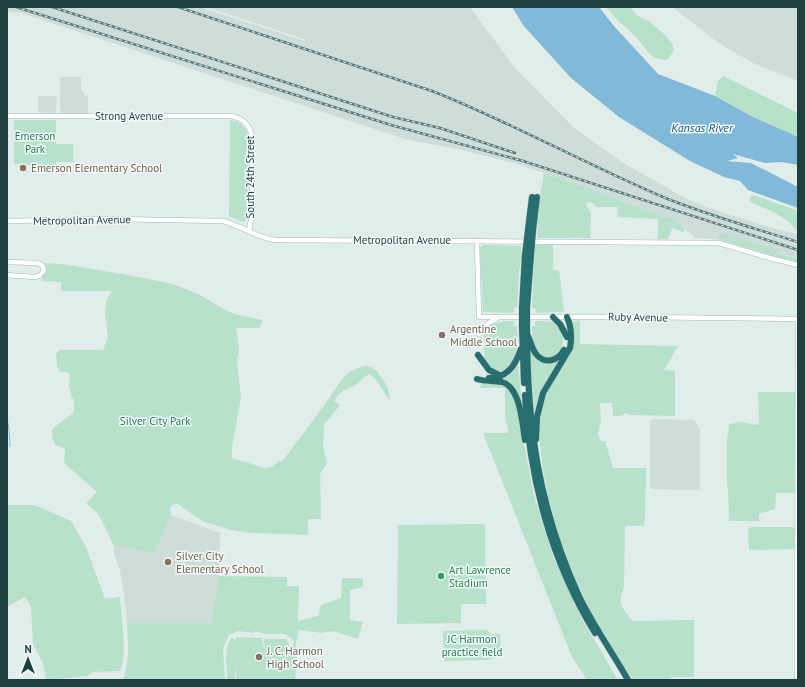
<svg xmlns="http://www.w3.org/2000/svg" width="805" height="687" font-family="'PT Sans',sans-serif">
  <rect width="100%" height="100%" fill="#e0edea"/>
  <path fill="#ceddda" d="M 7,7 L 200,7 L 305,41 L 306,40 L 206,7 L 470,7 L 515,68 L 574,128 L 595,143 L 625,164 L 685,198 L 706,207 L 768,227 L 798,234 L 798,259 L 719,233 L 717,239 L 696,238 L 673,219 L 518,164 L 466,151 L 405,139 L 21,13 L 7,12 Z
    M 672,7 L 798,7 L 798,81 L 755,64 L 720,44 Z
    M 60,77 L 81,77 L 81,91 L 83,91 L 84,95 L 88,96 L 88,113 L 62,113 L 60,109 Z
    M 38,96 L 57,96 L 56,111 L 53,113 L 38,112 Z
    M 653,419 L 693,420 L 697,423 L 700,430 L 700,490 L 650,489 L 650,421 Z
    M 171,515 L 220,533 L 219,576 L 211,623 L 127,623 L 124,593 L 120,571 L 114,553 L 114,546 L 155,553 Z"/>
  <path fill="#b7e1cb" d="M 606,7 L 630,7 L 638,16 L 649,21 L 665,35 L 673,45 L 674,50 L 667,60 C 648,60 645,45 633,34 C 623,25 614,17 606,7 Z
    M 723,76 L 798,113 L 798,137 L 753,117 L 715,96 L 718,81 Z
    M 15,120 L 56,120 L 56,144 L 73,144 L 73,162 L 56,162 L 56,166 L 14,164 L 14,123 Z
    M 230,120 C 239,121 245,126 248,135 L 248,213 L 246,220 L 244,222 L 240,221 L 229,216 Z
    M 544,173 L 673,219 L 685,229 L 683,232 L 672,228 L 668,239 L 658,239 L 658,219 L 618,217 L 617,207 L 596,207 L 593,203 L 589,202 L 586,205 L 591,213 L 590,238 L 537,238 L 539,202 Z
    M 754,195 L 798,211 L 798,231 C 793,228 791,223 786,220 C 776,212 762,207 750,202 L 750,197 Z
    M 719,233 L 777,250 L 777,253 L 798,259 L 798,263 L 717,239 Z
    M 482,245 L 521,246 L 521,253 L 523,253 L 519,270 L 517,307 L 514,308 L 514,313 L 483,312 L 480,247 L 482,247 Z
    M 535,245 L 553,245 L 553,270 L 559,270 L 564,312 L 536,313 L 535,308 L 532,308 Z
    M 44,263 L 62,264 L 128,275 L 173,284 L 200,295 L 227,311 L 238,315 L 263,320 L 259,328 L 236,328 L 239,350 L 237,360 L 241,397 L 232,447 L 232,458 L 265,468 L 272,467 L 279,461 L 282,462 C 297,441 313,421 328,400 C 335,391 341,377 351,371 C 362,365 371,363 378,373 C 386,384 389,387 390,401 L 375,378 L 369,374 C 364,377 360,382 355,385 C 347,389 339,392 334,401 L 340,405 L 324,425 L 323,445 L 327,463 L 320,474 L 321,519 L 308,519 L 308,535 L 252,533 L 231,530 L 202,521 L 178,504 L 172,505 L 170,509 L 171,515 L 155,553 L 114,546 L 99,515 L 86,503 L 97,492 L 65,464 L 64,459 L 65,451 L 64,448 L 55,445 L 52,437 L 52,429 L 74,412 L 74,400 L 71,396 L 69,385 L 70,375 L 67,372 L 59,372 L 59,368 L 57,367 L 56,354 L 60,350 L 103,350 L 108,337 L 105,313 L 107,299 L 112,291 L 61,291 L 61,282 L 42,281 L 42,276 L 46,272 L 46,266 Z
    M 580,320 L 580,344 L 678,346 L 664,370 L 675,371 L 675,416 L 628,415 L 627,413 L 619,416 L 613,416 L 612,403 L 600,403 L 601,420 L 598,434 L 601,441 L 605,441 L 613,468 L 646,468 L 645,517 L 644,526 L 625,526 L 624,587 C 617,604 622,608 633,621 L 694,620 L 694,677 L 671,677 L 671,680 L 633,680 C 590,619 557,549 544,475 C 541,455 537,432 541,412 C 544,394 553,380 563,365 C 565,361 569,357 571,353 C 574,344 571,332 573,322 Z
    M 507,321 L 514,321 L 514,326 L 517,326 C 517,336 519,349 515,357 C 509,373 491,378 485,359 C 484,354 484,348 484,343 C 484,336 484,331 488,325 Z
    M 535,321 C 541,321 549,321 554,323 C 566,328 564,346 559,355 C 556,356 552,358 549,358 C 534,359 532,337 532,326 L 535,326 Z
    M 530,350 L 536,356 L 560,359 L 535,415 L 532,386 Z
    M 517,364 L 518,364 L 522,405 L 519,399 L 499,380 Z
    M 483,383 C 503,384 505,382 516,401 L 534,496 L 555,561 L 582,619 L 618,680 L 587,680 L 572,657 L 483,433 L 509,433 L 505,417 L 505,388 L 479,388 Z
    M 758,392 L 795,392 L 795,493 L 776,493 L 775,509 L 759,514 L 759,521 L 729,521 L 728,487 L 727,486 L 727,439 L 728,435 L 729,424 L 742,422 L 755,425 L 759,424 Z
    M 7,505 L 35,505 L 71,521 L 86,547 L 105,599 L 120,597 C 121,617 128,654 120,671 L 93,672 L 88,676 L 46,680 L 43,663 L 33,644 L 31,607 L 25,597 L 7,607 Z
    M 485,524 L 486,604 L 461,604 L 461,623 L 397,624 L 398,525 Z
    M 751,527 L 793,527 L 795,530 L 794,549 L 749,550 L 748,529 Z
    M 219,576 L 287,577 L 287,586 L 299,586 L 298,621 L 318,616 L 321,605 L 341,598 L 342,578 L 363,578 L 363,587 L 350,590 L 350,620 L 363,622 L 358,639 L 334,631 L 322,633 L 299,630 C 299,635 295,641 296,645 C 298,657 296,668 295,680 L 236,680 L 235,657 L 235,680 L 227,680 C 228,665 222,651 232,637 L 235,640 L 237,637 L 262,638 L 265,653 L 264,639 L 286,639 L 290,646 L 291,652 L 291,647 L 294,644 L 294,642 C 288,631 278,634 267,634 C 261,633 259,632 254,631 L 254,633 L 238,631 L 229,635 L 223,649 L 225,680 L 123,680 C 130,658 128,645 127,623 L 211,623 Z
    M 487,630 L 491,634 L 500,634 L 501,654 L 488,660 L 444,661 L 443,631 Z"/>
  <path fill="#82b8d8" d="M 512,7 L 599,7 L 614,26 L 658,74 L 715,96 L 753,117 L 798,137 L 798,165 L 782,162 L 765,163 L 733,154 L 738,158 L 727,161 L 751,163 L 798,187 L 798,208 L 748,190 L 740,181 L 724,177 L 690,161 L 619,117 L 571,78 L 523,25 Z"/>
  <g fill="none" stroke-linecap="round" stroke-linejoin="round">
    <path stroke="#82b8d8" stroke-width="1" d="M 7,314 L 7,326
      M 7,419 L 9,429 L 10,446"/>
    <defs>
      <path id="secondary" d="M 7,116 L 231,116 C 243,118 250,125 252,137 L 252,213 L 249,231
        M 7,221 L 110,219 L 223,221 C 241,226 256,237 275,240 L 719,243 L 766,257 L 798,265
        M 477,241 L 479,317 L 639,317 L 798,319
        M 7,262 L 37,263 C 42,264 43,266 44,271 L 39,276 L 35,277 L 7,275
        M 479,334 L 487,324 L 499,317
        M 797,680 L 798,319"/>
      <path id="highway" d="M 528,230 L 532,197
        M 533,230 L 537,197
        M 527,307 L 531,255
        M 522,308 L 525,255
        M 553,317 L 560,324 L 567,337
        M 522,327 L 524,383
        M 527,327 C 527,425 538,506 579,596 C 593,625 612,652 628,680
        M 528,336 C 531,342 532,349 536,354 C 545,365 558,361 564,350
        M 478,355 L 489,370 L 501,376
        M 489,378 C 508,377 515,366 521,349
        M 477,379 C 486,382 494,380 502,382 C 521,388 522,423 525,440
        M 525,395 C 529,478 551,561 595,633
        M 536,439 L 537,417 L 543,393 L 570,348 C 572,337 571,326 567,317"/>
    </defs>
    <use href="#secondary" stroke="#9dbab6" stroke-width="5.5"/>
    <use href="#highway" stroke="#c0c9c9" stroke-width="7"/>
    <use href="#secondary" stroke="#fff" stroke-width="4.5"/>
    <use href="#highway" stroke="#276e6f" stroke-width="6"/>
    <defs>
      <path id="rail" d="M 16,7 L 391,125 L 523,161 L 798,250
        M 52,7 L 393,117 L 440,128 L 515,153
        M 178,7 L 432,91 C 511,122 585,164 663,197 C 707,215 753,228 798,242"/>
    </defs>
    <use href="#rail" stroke="#597b79" stroke-width="2.5"/>
    <use href="#rail" stroke="#f1f9f7" stroke-width="1" stroke-dasharray="3" stroke-linecap="butt"/>
    <defs>
      <path id="highway-bridge" d="M 525,255 L 528,230
        M 531,255 L 533,230
        M 522,308 L 522,327
        M 527,327 L 527,307"/>
    </defs>
    <use href="#highway-bridge" stroke="#c0c9c9" stroke-width="7" stroke-linecap="butt"/>
    <use href="#highway-bridge" stroke="#276e6f" stroke-width="6"/>
  </g>
  <g fill="#8d6e63" stroke="#f1f9f7" stroke-width="1.5">
    <circle cx="23" cy="168" r="4"/>
    <circle cx="442" cy="335" r="4"/>
    <circle cx="168" cy="562" r="4"/>
    <circle cx="259" cy="657" r="4"/>
  </g>
  <circle fill="#2e9e5b" stroke="#f1f9f7" stroke-width="1.5" cx="441" cy="576" r="4"/>
  <g text-anchor="middle" stroke-width="3" stroke-linejoin="round" paint-order="stroke">
    <g font-size="11" fill="#1f3f3e" stroke="#f1f9f7">
      <text x="129" y="120">Strong Avenue</text>
      <text transform="translate(250 177) rotate(-90)" y="4">South 24th Street</text>
      <text transform="translate(82 220) rotate(-1)" y="4">Metropolitan Avenue</text>
      <text x="402" y="244">Metropolitan Avenue</text>
      <text transform="translate(638 317) rotate(1)" y="4">Ruby Avenue</text>
    </g>
    <g font-size="11" fill="#257b59" stroke="#f1f9f7">
      <text x="35" y="140">Emerson<tspan x="35" dy="13">Park</tspan></text>
      <text x="155" y="425">Silver City Park</text>
      <text x="472" y="643">JC Harmon<tspan x="472" dy="13">practice field</tspan></text>
    </g>
    <g font-size="11" fill="#785e54" stroke="#f1f9f7" text-anchor="start">
      <text x="31" y="172">Emerson Elementary School</text>
      <text x="450" y="333">Argentine<tspan x="450" dy="13">Middle School</tspan></text>
      <text x="176" y="560">Silver City<tspan x="176" dy="13">Elementary School</tspan></text>
      <text x="267" y="655">J. C. Harmon<tspan x="267" dy="13">High School</tspan></text>
    </g>
    <g font-size="11" fill="#27864d" stroke="#f1f9f7" text-anchor="start">
      <text x="449" y="574">Art Lawrence<tspan x="449" dy="13">Stadium</tspan></text>
    </g>
    <g font-size="12" font-style="italic" fill="#125782" stroke="#f1f9f7">
      <text x="702" y="132">Kansas River</text>
    </g>
  </g>
  <rect width="805" height="687" fill="none" stroke="#1f3f3e" stroke-width="16"/>
  <g transform="translate(28 659)" stroke="#f1f9f7" stroke-width="3" paint-order="stroke">
  <path d="M0-3L7 15L0 10L-7 15Z" fill="#1f3f3e"/>
  <text y="-6" font-size="11" font-weight="bold" text-anchor="middle" fill="#1f3f3e">N</text>
  </g>
</svg>
